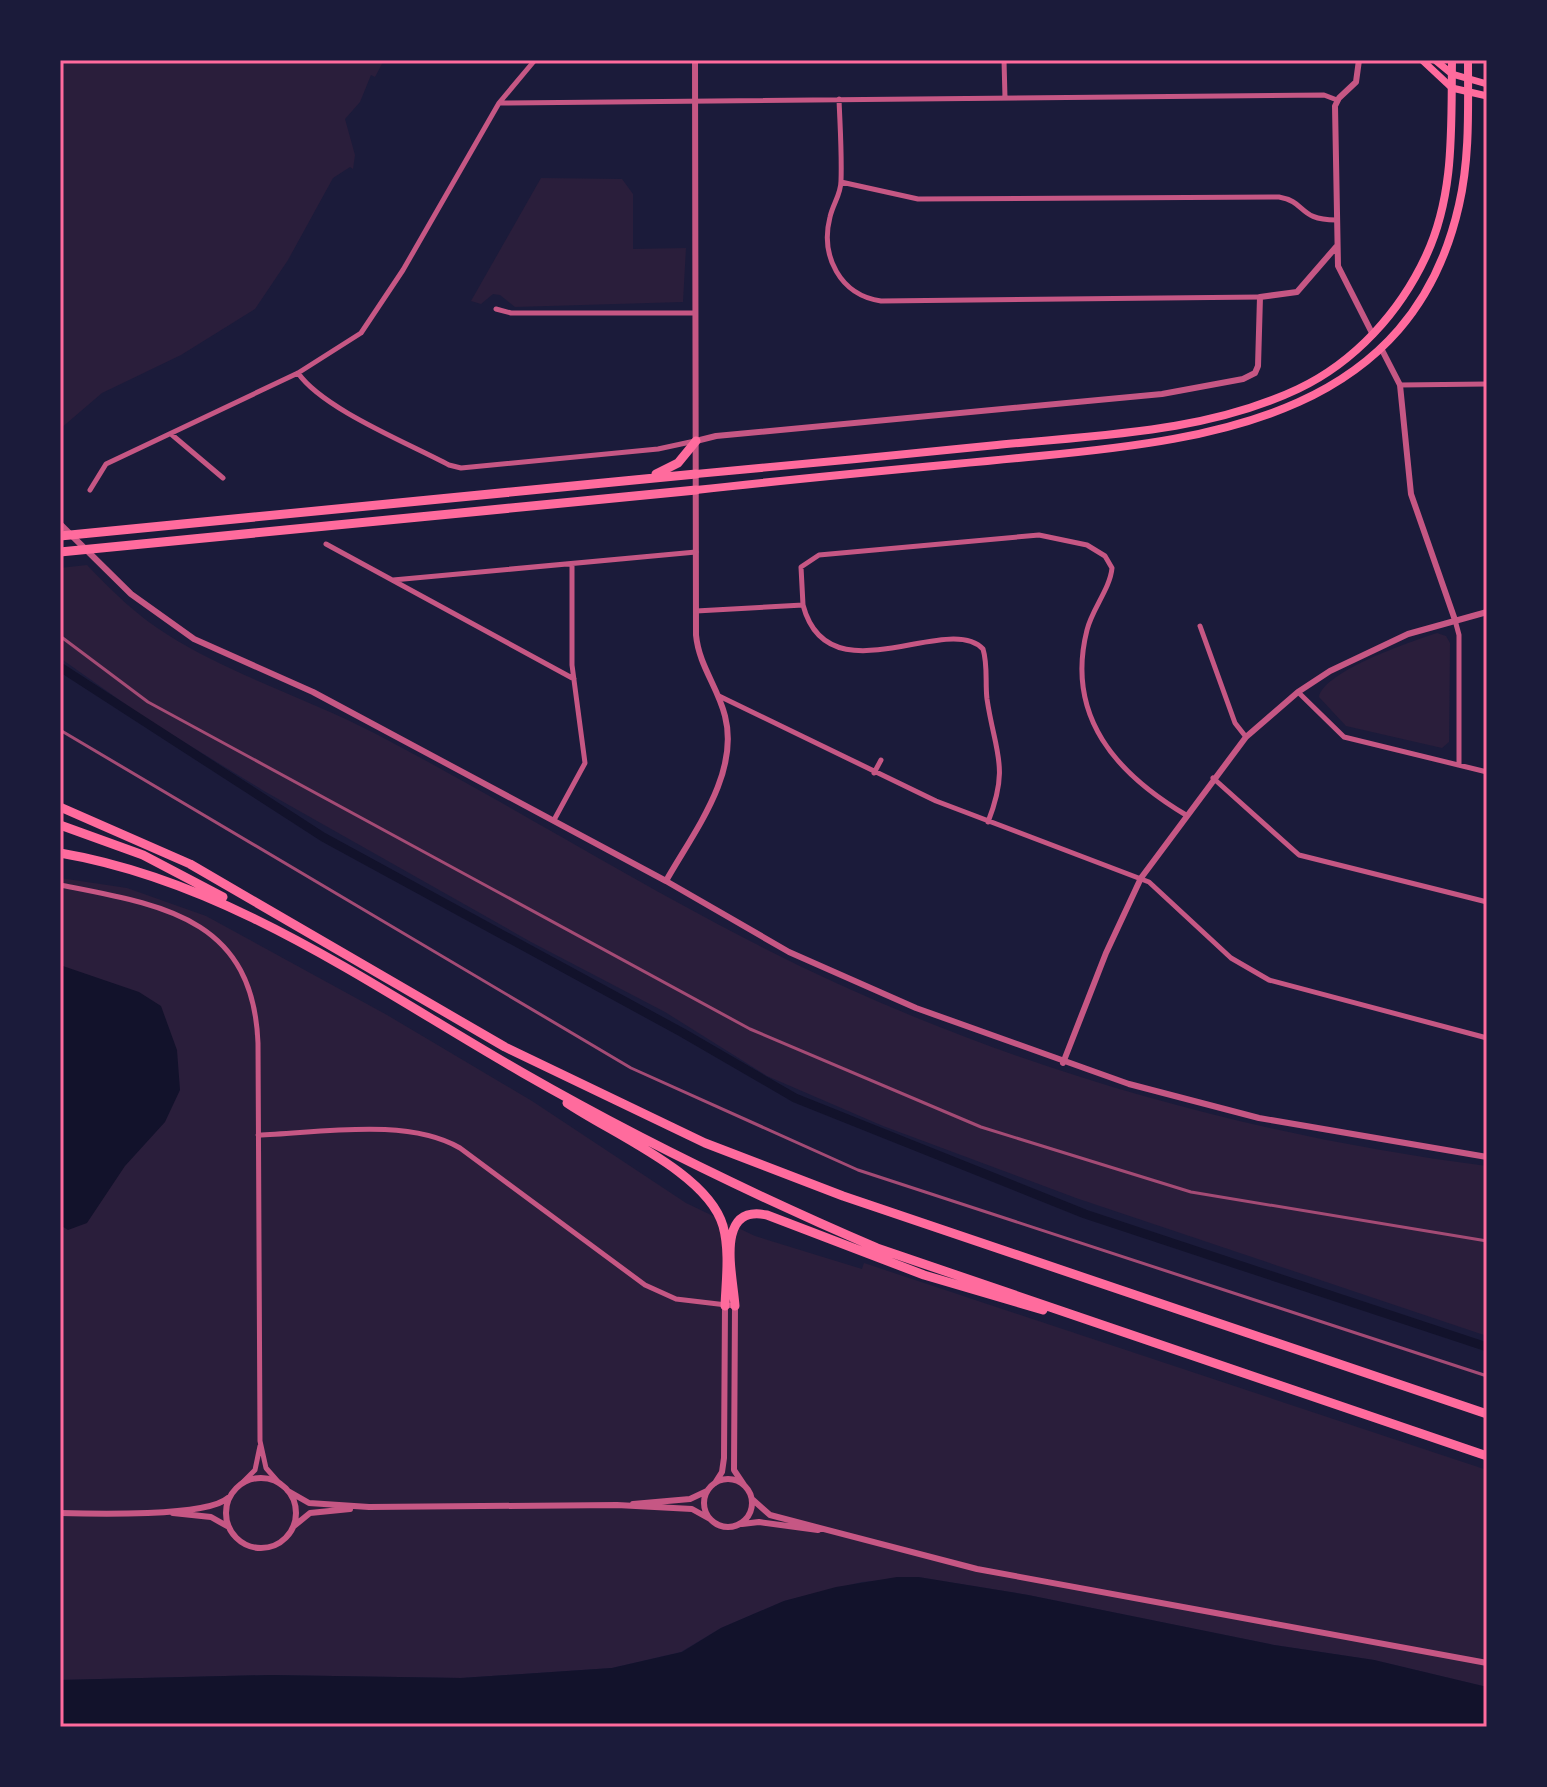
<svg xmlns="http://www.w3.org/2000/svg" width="1547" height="1787" font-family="'Titillium Web',sans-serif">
  <rect width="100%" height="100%" fill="#1b1b3a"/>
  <path fill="#2a1e3b" d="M 60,60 L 384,60 L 375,77 L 371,75 L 360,102 L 345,119 L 355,155 L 353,169 L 350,167 L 333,178 L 288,260 L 255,309 L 181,355 L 102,393 L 60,429 Z
    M 541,178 L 622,179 L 633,194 L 633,249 L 686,248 L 683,302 L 515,307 L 500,295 L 493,294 L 481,304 L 471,301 Z
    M 87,565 C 112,591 137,616 168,635 C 233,676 310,699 378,735 C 504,801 624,876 750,941 C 980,1060 1231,1133 1487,1166 L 1487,1336 L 1076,1198 L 883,1126 L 767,1076 L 665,1012 L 531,942 L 264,791 L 145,718 L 60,658 L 60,568 Z
    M 1437,633 L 1446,636 L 1450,643 L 1449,742 L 1442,748 L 1346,726 L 1319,697 C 1324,671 1412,641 1437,633 Z
    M 60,878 L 127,888 L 206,916 L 387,1015 L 532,1101 L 686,1203 L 755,1236 L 862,1269 L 864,1263 L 1487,1470 L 1487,1687 L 1374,1660 L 1274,1645 L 1028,1595 L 918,1577 L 862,1582 L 784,1601 L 721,1628 L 681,1652 L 612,1668 L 461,1678 L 270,1675 L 60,1680 Z"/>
  <path fill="#12122b" d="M 60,965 L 139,992 L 161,1006 L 177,1050 L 180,1090 L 165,1122 L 125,1166 L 87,1223 L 68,1230 L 60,1225 Z
    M 897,1577 L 918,1577 L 1028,1595 L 1274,1645 L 1374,1660 L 1487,1687 L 1487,1727 L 60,1727 L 60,1680 L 270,1675 L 461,1678 L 612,1668 L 682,1652 L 721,1628 L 784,1601 L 836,1587 Z"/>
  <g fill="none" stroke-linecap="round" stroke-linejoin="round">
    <path stroke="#12122b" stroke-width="9" d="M 60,667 L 323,837 L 683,1033 L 795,1098 L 1085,1214 L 1487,1347"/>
    <path stroke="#c65784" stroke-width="5" d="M 1004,60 L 1005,98
      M 839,99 C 840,126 842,154 841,181 C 841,194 833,204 830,217 C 820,256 840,295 881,301 L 1260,297
      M 499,103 L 1324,95 L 1337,100
      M 841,182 L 918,199 L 1279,197 C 1307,202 1298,220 1336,220
      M 496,309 L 511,313 L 695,313
      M 298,373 C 323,409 408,443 449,465 L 461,468 L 658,449 L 695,441
      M 1400,385 L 1487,384
      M 171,434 L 223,478
      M 90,490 L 106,464 L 298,373 L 361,333 L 403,270 L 499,103 L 535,60
      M 326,544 L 574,679
      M 393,580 L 696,552
      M 803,605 C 828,700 948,611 983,649 C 988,665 985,683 987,699 C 995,753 1010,766 988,822
      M 696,611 L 803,605 L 801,567 L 819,555 L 1039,535 L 1087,545 L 1105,556 L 1112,568 C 1110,589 1092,609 1087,630 C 1065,717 1117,774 1186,815
      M 1455,620 L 1459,635 L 1459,765
      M 1200,626 L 1235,723 L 1246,737
      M 1298,692 L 1344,737 L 1487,772
      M 719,696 L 936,801 L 1149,882 L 1231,958 L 1269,980 L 1487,1038
      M 874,773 L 881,760
      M 1213,778 L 1299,855 L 1487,902
      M 554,820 L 585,763 L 572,665 L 572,564
      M 60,885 C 162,905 253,917 258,1043 L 260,1441 L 266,1468 L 280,1484
      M 258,1135 C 319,1133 407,1117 460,1148 L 645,1285 L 676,1299 L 735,1306
      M 242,1483 L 255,1470 L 260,1446"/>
    <path stroke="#c65784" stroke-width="6" d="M 1359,60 L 1356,82 L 1339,98 L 1335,106 L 1338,266 L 1373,335
      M 1381,348 L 1400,385 L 1411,494 L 1455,620
      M 696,441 L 716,436 L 1162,394 L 1243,379 L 1255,373 L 1258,366 L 1260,297 L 1297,292 L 1336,247
      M 60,524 L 131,594 L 194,639 L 313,692 L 666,881 L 789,952 L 916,1008 L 1129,1084 L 1259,1118 L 1487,1157
      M 666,881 C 693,833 740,774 725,716 C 718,687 699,666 696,635 L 695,60
      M 1063,1063 L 1106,953 L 1141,878 L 1246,737 L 1298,692 L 1330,671 L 1408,634 L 1487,612
      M 735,1306 L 734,1470 L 744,1485
      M226 1513a35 35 0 1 1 70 0a35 35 0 1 1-70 0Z
      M704 1503a24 24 0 1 1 48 0a24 24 0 1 1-48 0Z
      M 715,1483 L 722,1472 L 724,1458 L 725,1306
      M 288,1491 L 309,1503 L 369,1507 L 617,1505 L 692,1509 L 710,1519
      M 752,1499 L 770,1515 L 977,1569 L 1487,1663
      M 633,1504 L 690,1499 L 707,1491
      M 60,1513 C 91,1514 207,1517 228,1498
      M 173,1513 L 211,1517 L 227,1526
      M 742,1524 L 759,1522 L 818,1530
      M 294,1526 L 310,1513 L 350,1509"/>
    <path stroke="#ff6b9d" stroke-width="7" d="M 1422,60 L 1452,88
      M 1435,60 L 1452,74"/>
    <path stroke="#ff6b9d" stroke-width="7" d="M 1452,74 L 1487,84
      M 1452,88 L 1487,96"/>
    <path stroke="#ff6b9d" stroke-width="8" d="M 696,474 C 796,465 897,455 997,445 C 1098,435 1205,433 1298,389 C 1355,362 1400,312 1426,256 C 1455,194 1451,127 1452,60
      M 696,490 C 810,477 925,467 1039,456 C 1218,439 1412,413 1459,205 C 1470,158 1468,108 1468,60"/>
    <path stroke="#ff6b9d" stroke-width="9" d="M 656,474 L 678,463 L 696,441
      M 60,536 L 696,474
      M 60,552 L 696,490
      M 60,807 L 190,864 L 505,1047 L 705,1143 L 843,1196 L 1487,1414
      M 60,825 L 143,855 L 223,897
      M 60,853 C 231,882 376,989 523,1073 C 638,1139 756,1196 877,1248 L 1487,1456
      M 567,1103 C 611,1133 708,1173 723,1226 C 730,1251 726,1281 725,1306
      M 735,1306 C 733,1275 714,1204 767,1215 L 924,1275 L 1043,1310"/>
    <path stroke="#a44b75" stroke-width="3" d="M 60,636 L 148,702 L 750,1029 L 981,1127 L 1191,1192 L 1487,1241
      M 60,730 L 631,1068 L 858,1170 L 1487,1376"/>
  </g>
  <rect width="1547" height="1787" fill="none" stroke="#1b1b3a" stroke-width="124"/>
  <rect x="62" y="62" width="1423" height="1663" fill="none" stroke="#ff6b9d" stroke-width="3"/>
</svg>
